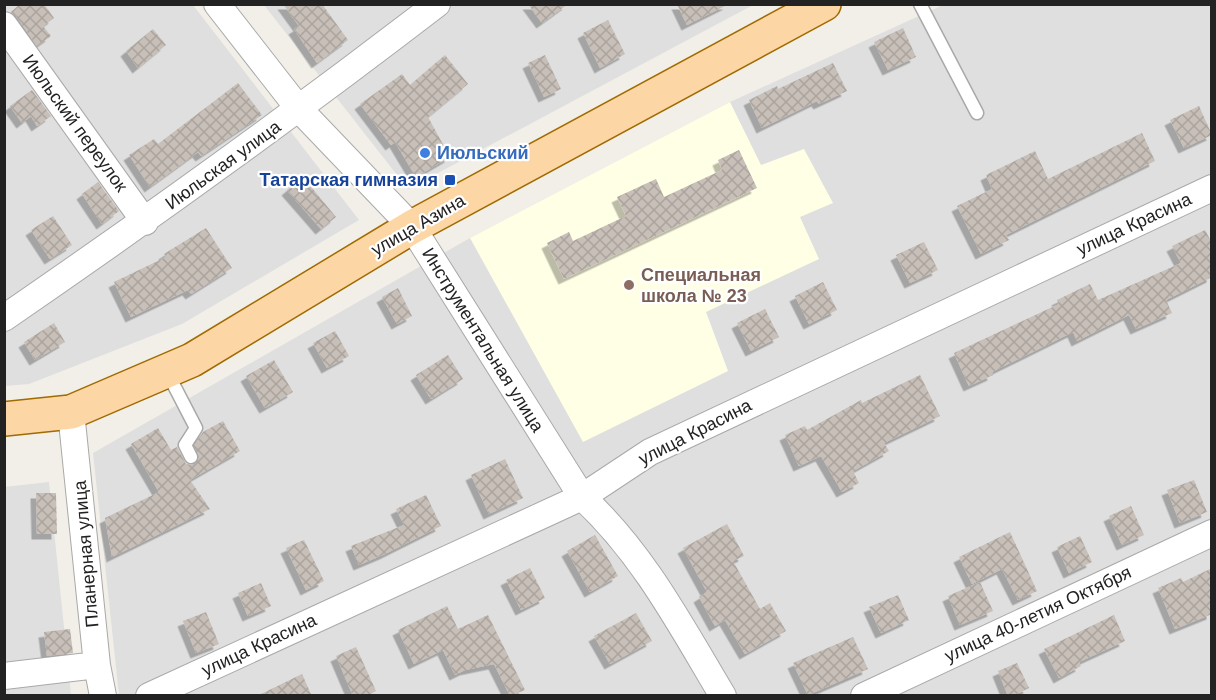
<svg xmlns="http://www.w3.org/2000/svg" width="1216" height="700" font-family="Arial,sans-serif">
  <defs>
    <pattern id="building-cross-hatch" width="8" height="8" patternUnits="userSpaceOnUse" patternTransform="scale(1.5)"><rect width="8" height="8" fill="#c7bfb8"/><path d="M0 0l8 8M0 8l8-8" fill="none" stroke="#aba49e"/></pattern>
    <filter id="shadow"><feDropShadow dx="-5.5" dy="5.5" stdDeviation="0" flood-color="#0004"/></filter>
  </defs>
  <rect width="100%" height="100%" fill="#f2efe9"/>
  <path fill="#e0dfdf" d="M 5,5 L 193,5 L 359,220 L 182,324 L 29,384 L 5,386 Z
    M 264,5 L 753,5 L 408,189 Z
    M 943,5 L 1211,5 L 1211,695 L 119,695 L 93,453 L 470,238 L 730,102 Z
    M 49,482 L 71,695 L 5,695 L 4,487 Z"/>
  <path fill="#ffffe5" d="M 730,102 L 761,165 L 804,149 L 833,203 L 800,217 L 819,259 L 706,312 L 728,371 L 583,442 L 470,238 Z"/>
  <path fill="url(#building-cross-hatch)" filter="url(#shadow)" d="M 20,4 L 44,4 L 54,18 L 43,26 L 51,36 L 37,46 L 16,16 L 11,12 Z
    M 283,4 L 322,4 L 348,40 L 317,63 L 294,29 L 299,26 Z
    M 528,4 L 568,4 L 542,23 Z
    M 677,4 L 729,4 L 687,25 Z
    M 608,20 L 625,54 L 600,68 L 583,33 Z
    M 903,28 L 916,57 L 888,70 L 874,42 Z
    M 153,29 L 166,45 L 138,68 L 126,51 Z
    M 445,55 L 468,84 L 428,117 L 450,157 L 416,177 L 395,142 L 391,145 L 360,104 L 402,74 L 410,85 Z
    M 545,55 L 561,89 L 544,97 L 528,63 Z
    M 833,63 L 847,91 L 819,104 L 817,101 L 762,128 L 749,100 L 777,86 L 778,89 Z
    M 238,83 L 262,115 L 201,156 L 198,152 L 150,187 L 129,155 L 154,139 L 158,144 Z
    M 32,90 L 51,116 L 37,126 L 31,116 L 22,123 L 10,106 Z
    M 1199,106 L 1212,135 L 1184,148 L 1170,120 Z
    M 1142,133 L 1155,161 L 1006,235 L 1009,240 L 981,254 L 957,206 L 992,189 L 986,175 L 1035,151 L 1048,179 Z
    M 739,150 L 757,188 L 564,279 L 547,243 L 569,232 L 573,241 L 626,216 L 617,197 L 656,179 L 664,197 L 722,170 L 718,160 Z
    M 303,177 L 336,217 L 321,229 L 287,190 Z
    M 98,182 L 119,211 L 102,224 L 82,194 Z
    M 53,216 L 72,245 L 50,259 L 31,230 Z
    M 206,228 L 232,268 L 191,294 L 188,290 L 131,317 L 114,282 L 166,257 L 164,254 Z
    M 1205,230 L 1212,243 L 1212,277 L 1166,300 L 1172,313 L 1136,329 L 1129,315 L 1077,341 L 1073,332 L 992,372 L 993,375 L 969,386 L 954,353 L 1059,304 L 1057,300 L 1090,284 L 1098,300 L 1181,263 L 1172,246 Z
    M 924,242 L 938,270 L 910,283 L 896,255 Z
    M 823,282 L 837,310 L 809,324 L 795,296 Z
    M 398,288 L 412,316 L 397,324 L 382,297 Z
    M 765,309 L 779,337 L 751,351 L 737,323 Z
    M 54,323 L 65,342 L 35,360 L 24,342 Z
    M 335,331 L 349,356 L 327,368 L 313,343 Z
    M 448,355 L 463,379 L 431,399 L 416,375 Z
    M 274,360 L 293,392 L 265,408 L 246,376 Z
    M 920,375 L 940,416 L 884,443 L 889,451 L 853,471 L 859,483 L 842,492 L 821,456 L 799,466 L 785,435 L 805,426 L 807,430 L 861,400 L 862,403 Z
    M 223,421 L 240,451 L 190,480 L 210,509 L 112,557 L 105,518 L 159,492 L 131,444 L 158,428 L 171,450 L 177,447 L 186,464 L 194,465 L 199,457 L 194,446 L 203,432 Z
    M 505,459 L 523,498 L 489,514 L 471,475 Z
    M 1194,480 L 1207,512 L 1180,523 L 1167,490 Z
    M 36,493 L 56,493 L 57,534 L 37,534 Z
    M 426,495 L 441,526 L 385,554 L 359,565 L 351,546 L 404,525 L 396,509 Z
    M 1131,506 L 1144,535 L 1122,545 L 1109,516 Z
    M 727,524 L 744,556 L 733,561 L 760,609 L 770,603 L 786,631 L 745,654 L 725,620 L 715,626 L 699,597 L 707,592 L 683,548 Z
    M 1010,532 L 1037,591 L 1018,600 L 1002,569 L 972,584 L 959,557 Z
    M 595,535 L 618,576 L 590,592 L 567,551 Z
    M 1080,536 L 1092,562 L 1069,573 L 1057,547 Z
    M 304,540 L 324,581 L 306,590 L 286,548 Z
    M 530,568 L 545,598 L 521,610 L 506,580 Z
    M 1212,568 L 1212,614 L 1175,629 L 1158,588 L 1181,578 L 1183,582 Z
    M 980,582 L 993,611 L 960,625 L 948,596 Z
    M 261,583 L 271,606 L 248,616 L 238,593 Z
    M 898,595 L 909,620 L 881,633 L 869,607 Z
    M 447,606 L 458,629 L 488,615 L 525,690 L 510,696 L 494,664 L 465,670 L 455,675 L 443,650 L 414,664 L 398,630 Z
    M 206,612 L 219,644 L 196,653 L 183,621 Z
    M 636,613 L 652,641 L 610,664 L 594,636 Z
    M 1114,615 L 1125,641 L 1079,662 L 1081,666 L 1059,678 L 1044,649 Z
    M 70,629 L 73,653 L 47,656 L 44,632 Z
    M 853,637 L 868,669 L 808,695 L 793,663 Z
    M 356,647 L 376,691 L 367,696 L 353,696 L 336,656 Z
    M 1017,663 L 1029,688 L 1013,696 L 1008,696 L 998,671 Z
    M 302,674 L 312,696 L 257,696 Z"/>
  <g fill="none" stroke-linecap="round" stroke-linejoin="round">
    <defs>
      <path id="service" d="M 920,4 L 977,113
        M 167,372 L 196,428 L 185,445 L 191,457"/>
      <path id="minor" d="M 217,4 L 299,109 L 412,227 L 582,497 C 643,553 681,626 723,696
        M 4,25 L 145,222
        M 4,318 C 151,217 295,113 437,4
        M 71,412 L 97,665 L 103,696
        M 4,676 L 97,665
        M 149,696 L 582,497 L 650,452 L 1212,188
        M 864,696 L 1212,533"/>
      <path id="primary" d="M 4,419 L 71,412 L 192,360 L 412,227 L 824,4"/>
    </defs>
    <use href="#service" stroke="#a9a9a9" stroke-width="15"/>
    <use href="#minor" stroke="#a9a9a9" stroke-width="28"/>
    <use href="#primary" stroke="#a06b00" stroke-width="36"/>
    <use href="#service" stroke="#fff" stroke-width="12"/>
    <use href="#minor" stroke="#fff" stroke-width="26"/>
    <use href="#primary" stroke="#fcd6a4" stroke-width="33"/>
  </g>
  <circle fill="#3f7fe0" stroke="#fff" stroke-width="2" cx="425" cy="153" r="6"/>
  <rect fill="#1a4fb4" stroke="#fff" stroke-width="2" x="444" y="174" width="12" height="12" rx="3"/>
  <circle fill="#8d6e63" stroke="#fff" stroke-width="2" cx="629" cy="285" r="6"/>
  <g text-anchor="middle" stroke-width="4.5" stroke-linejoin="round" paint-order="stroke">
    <g font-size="18" fill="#222" stroke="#fff">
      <text transform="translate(75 123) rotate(54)" y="6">Июльский переулок</text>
      <text transform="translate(223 165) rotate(-36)" y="6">Июльская улица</text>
      <text transform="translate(1134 224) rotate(-25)" y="6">улица Красина</text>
      <text transform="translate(418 225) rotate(-30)" y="6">улица Азина</text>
      <text transform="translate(483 340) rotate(58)" y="6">Инструментальная улица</text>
      <text transform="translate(695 432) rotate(-27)" y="6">улица Красина</text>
      <text transform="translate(86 554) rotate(-95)" y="6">Планерная улица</text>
      <text transform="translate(1038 614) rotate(-25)" y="6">улица 40-летия Октября</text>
      <text transform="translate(259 645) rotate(-25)" y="6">улица Красина</text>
    </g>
    <g font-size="18" font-weight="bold" fill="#366cbe" stroke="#fff" text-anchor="start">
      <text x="437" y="159">Июльский</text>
    </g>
    <g font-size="18" font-weight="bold" fill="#164399" stroke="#fff" text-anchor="end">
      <text x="438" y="186">Татарская гимназия</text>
    </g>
    <g font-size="18" font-weight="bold" fill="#785e54" stroke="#fff" text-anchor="start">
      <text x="641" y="281">Специальная<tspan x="641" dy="21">школа № 23</tspan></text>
    </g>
  </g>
  <rect width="1216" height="700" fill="none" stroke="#222222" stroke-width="12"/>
</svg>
